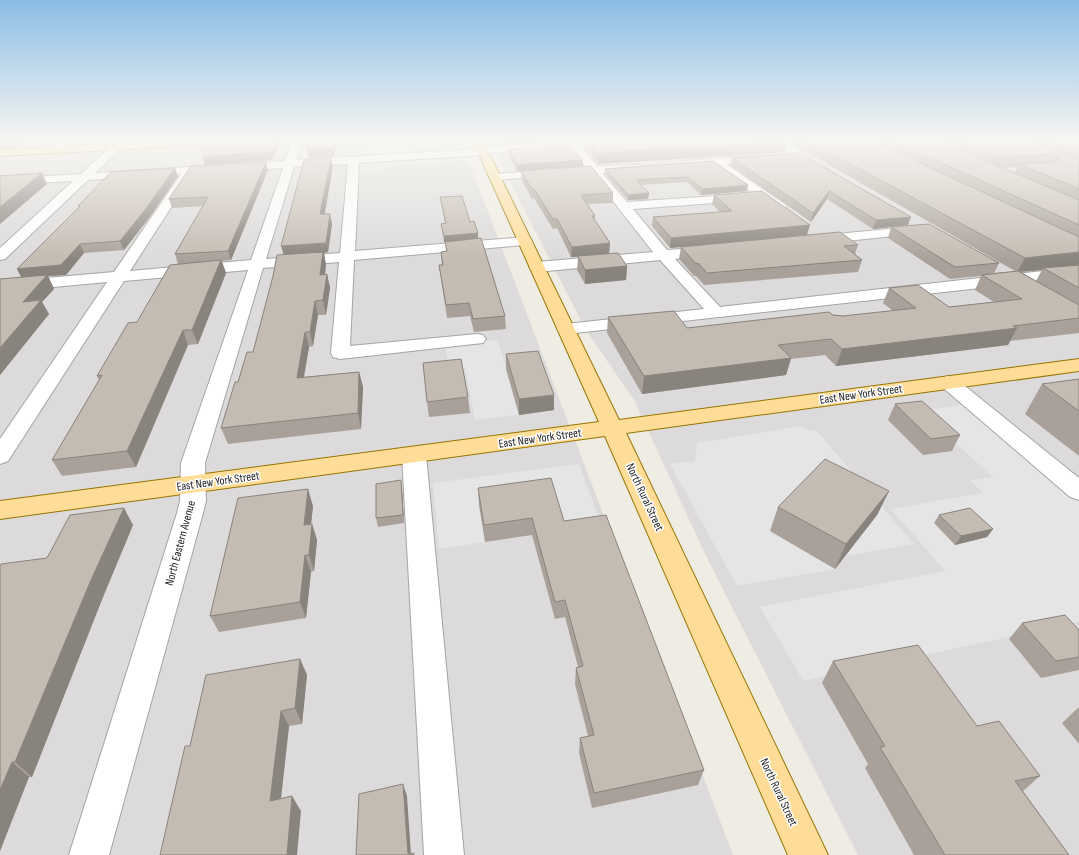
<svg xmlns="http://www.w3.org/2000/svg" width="1079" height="855" font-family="'Sofia Sans Condensed',sans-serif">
  <rect width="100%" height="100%" fill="#efece3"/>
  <path fill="#dcdada" d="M 0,141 L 150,141 L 0,150 Z
    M 284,141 L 463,141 L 468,151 L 466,154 L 733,855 L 0,855 L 0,157 Z
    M 491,141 L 1079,141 L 1079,855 L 858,855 L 705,554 L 634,400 L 586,330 L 508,178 Z"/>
  <path fill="#e5e5e5" d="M 25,141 L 51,141 L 45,145 L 14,148 Z
    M 365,141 L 416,141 L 417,146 L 458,143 L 461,151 L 343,158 L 344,150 L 365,149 Z
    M 463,154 L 466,160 L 386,165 L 386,169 L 356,171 L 357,160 Z
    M 498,340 L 519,415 L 475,420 L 465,368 L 449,369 L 445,345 Z
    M 968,404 L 1079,495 L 1079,622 L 803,681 L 760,607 L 945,571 L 891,509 L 983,493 L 970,480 L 993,477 L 920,411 Z
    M 802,426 L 809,431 L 816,430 L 914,544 L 845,556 L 877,515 L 770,531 L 835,569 L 737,586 L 670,464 L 695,461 L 697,443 Z
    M 579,464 L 602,527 L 562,533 L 479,505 L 485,542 L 439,549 L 433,483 Z"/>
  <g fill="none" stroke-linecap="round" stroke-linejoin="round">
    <defs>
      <path id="minor" d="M 58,141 L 69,141 L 56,153 L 48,153 L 47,151 Z
        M 292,141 L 302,141 L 296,160 L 478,149 L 483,147 L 546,143 L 551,146 L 546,149 L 489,153 L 484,155 L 359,163 L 355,251 L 525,237 L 530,238 L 532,241 L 530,244 L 525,245 L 354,260 L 350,346 L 477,334 L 483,335 L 486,339 L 483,343 L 340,359 L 333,357 L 331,353 L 339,262 L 263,268 L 205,463 L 206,501 L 203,513 L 109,855 L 69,855 L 177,513 L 180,501 L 181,463 L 248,270 L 124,281 L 8,461 L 0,464 L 0,439 L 107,282 L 0,292 L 0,282 L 114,272 L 181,174 L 88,180 L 5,259 L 0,260 L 0,248 L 73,181 L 0,185 L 0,179 L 81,174 L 112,145 L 116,144 L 121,147 L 120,149 L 95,173 L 285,161 ZM 348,164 L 340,253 L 266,259 L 294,167 ZM 283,168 L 251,260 L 130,271 L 192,175 L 191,174 Z
        M 771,141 L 783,141 L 827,168 L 821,171 L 817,170 Z
        M 574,142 L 578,143 L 597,166 L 639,165 L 641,167 L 635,170 L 602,173 L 627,202 L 746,194 L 748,197 L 742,201 L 633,209 L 667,250 L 709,247 L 714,248 L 716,251 L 714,254 L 675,259 L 720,307 L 1079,267 L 1079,277 L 566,334 L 560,333 L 557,329 L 560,325 L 566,324 L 704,309 L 660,260 L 537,272 L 532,270 L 529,267 L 532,264 L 537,262 L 653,252 L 591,173 L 495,180 L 489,177 L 495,174 L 586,167 L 569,145 Z
        M 761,155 L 765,156 L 766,158 L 765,160 L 726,164 L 786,205 L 787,208 L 786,211 L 776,211 L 713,165 L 684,167 L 679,164 L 684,161 Z
        M 918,226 L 923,227 L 925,230 L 923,233 L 817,244 L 812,243 L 810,240 L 812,237 L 817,236 Z
        M 948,376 L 955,378 L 1079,478 L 1079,500 L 1070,497 L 941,386 L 938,382 L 941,378 Z
        M 414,447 L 422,450 L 426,455 L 464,855 L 424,855 L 402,455 L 406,450 Z"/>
      <path id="major" d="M 164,141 L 226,141 L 221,144 L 0,156 L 0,150 Z
        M 473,141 L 483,141 L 619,420 L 1079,359 L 1079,371 L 626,433 L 828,855 L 788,855 L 605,436 L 0,519 L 0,501 L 599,422 Z"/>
    </defs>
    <use href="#minor" stroke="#a4a4a4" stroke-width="2"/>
    <use href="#major" stroke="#977500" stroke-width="2"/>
    <use href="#minor" fill="#fff" fill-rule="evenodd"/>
    <use href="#major" fill="#ffdd98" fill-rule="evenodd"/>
  </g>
  <path fill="#a9a199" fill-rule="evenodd" d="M 584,141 L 1079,141 L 1079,333 L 1010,341 L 1008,345 L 836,366 L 825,355 L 791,359 L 786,375 L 642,394 L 607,333 L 608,317 L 687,328 L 833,315 L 843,316 L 893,311 L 883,303 L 889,288 L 949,307 L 994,302 L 975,290 L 981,276 L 950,279 L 888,238 L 891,227 L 999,263 L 994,273 L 1015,271 L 787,141 L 784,152 L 598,164 L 584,148 ZM 1017,167 L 1015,173 L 1003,168 ZM 1042,270 L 1036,281 L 1021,272 Z
    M 508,149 L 583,166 L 517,171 L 508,154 Z
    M 799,153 L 908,225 L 873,229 L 827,199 L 811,222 L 730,165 L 732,158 Z
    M 713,161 L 747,191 L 701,195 L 687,182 L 641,185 L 649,193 L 648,199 L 628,200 L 605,174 L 605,169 Z
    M 333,166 L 324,214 L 330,214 L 332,224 L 328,252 L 324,253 L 326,265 L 325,274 L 327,274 L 330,288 L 326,315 L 318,315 L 313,346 L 309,347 L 304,377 L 359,372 L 363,387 L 361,429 L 228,444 L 221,428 L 238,382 L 253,352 L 283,255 Z
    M 268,170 L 231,260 L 222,261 L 226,273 L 198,344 L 188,345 L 136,467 L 62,476 L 52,460 L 99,380 L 97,376 L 137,322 L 178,264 L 175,254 L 203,206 L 172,208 L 169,199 Z
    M 521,171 L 613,193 L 613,203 L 587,204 L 595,216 L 595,220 L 610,243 L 609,254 L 627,266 L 626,280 L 585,284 L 577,270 L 578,257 L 571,257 L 557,228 L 553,229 L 534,198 L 532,199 L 522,180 Z
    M 178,176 L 149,218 L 124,250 L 84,253 L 66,275 L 48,276 L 54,289 L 42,302 L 49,314 L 0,375 L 0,279 L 21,277 L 78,208 L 78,206 Z
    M 714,195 L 807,235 L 858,245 L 855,254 L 862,260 L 858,272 L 704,285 L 696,276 L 694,276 L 679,259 L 681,247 L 670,248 L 652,226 L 653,217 L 720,212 L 712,204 Z
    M 440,197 L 470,222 L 478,239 L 505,316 L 506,329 L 474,332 L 470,316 L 447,318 L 439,265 L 442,265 L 441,252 L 446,251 L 445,242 L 444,242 L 441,224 L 445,223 Z
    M 506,354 L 554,395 L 554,410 L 519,415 L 506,369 Z
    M 1079,379 L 1079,456 L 1025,414 L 1042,384 Z
    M 468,397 L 470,413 L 429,417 L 427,402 Z
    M 895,404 L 960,435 L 952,451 L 923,455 L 888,420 Z
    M 478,488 L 564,521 L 704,770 L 698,785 L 592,808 L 579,753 L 580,738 L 588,736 L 575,684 L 576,668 L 578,667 L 565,617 L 555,619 L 532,535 L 485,542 L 479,505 Z
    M 402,489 L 404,523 L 378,527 L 376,518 Z
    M 889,491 L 877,515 L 835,569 L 770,531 L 778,507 Z
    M 313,506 L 311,524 L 312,524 L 317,540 L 314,571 L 311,572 L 306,618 L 219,632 L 210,616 Z
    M 939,515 L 993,529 L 987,537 L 955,545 L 934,523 Z
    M 133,525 L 103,597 L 32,777 L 29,777 L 0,851 L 0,566 L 47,558 Z
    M 1022,623 L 1079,630 L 1079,670 L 1041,678 L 1009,639 Z
    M 300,659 L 307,675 L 302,724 L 289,726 L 281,799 L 301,811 L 190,746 Z
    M 833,661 L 977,726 L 1040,776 L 1023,791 L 1069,855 L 914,855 L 865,768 L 868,764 L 822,683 Z
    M 1079,707 L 1079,744 L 1062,723 Z"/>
  <path fill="#89837d" d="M 0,141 L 25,141 L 15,148 L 0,149 Z
    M 275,141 L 280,141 L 280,142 L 272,160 L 205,165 L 203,156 Z
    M 334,141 L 337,141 L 334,156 L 309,158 L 307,149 Z
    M 503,141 L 558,141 L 503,145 Z
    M 787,141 L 784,152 L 598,164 L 598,153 Z
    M 331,158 L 333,166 L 323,224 L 320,214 Z
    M 583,160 L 583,166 L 517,171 L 517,165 Z
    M 266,162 L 268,170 L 231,260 L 228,251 Z
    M 175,168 L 178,176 L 149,218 L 124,250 L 120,241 Z
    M 42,173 L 47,184 L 0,224 L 0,207 Z
    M 748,185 L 747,191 L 701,195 L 702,189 Z
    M 829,191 L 827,199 L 811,222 L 813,213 Z
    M 649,193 L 648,199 L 628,200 L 628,195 Z
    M 330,214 L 332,224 L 328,252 L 324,253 L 326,265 L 323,288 L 284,256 L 281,246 Z
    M 911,217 L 908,225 L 873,229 L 876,220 Z
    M 810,225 L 807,235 L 670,248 L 671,238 Z
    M 478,233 L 478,239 L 444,242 L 444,236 Z
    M 610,243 L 609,254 L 571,257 L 572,247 Z
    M 80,244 L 84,253 L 66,275 L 48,276 L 54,289 L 42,302 L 49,314 L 0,375 L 0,348 L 23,302 L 22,279 L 17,269 Z
    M 1079,252 L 1079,266 L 1043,268 L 1042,270 L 1017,272 L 1025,258 Z
    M 221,260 L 226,273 L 198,344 L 192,330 Z
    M 627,266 L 626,280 L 585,284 L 585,270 Z
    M 327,274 L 330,288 L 326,315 L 323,300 Z
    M 315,301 L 318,315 L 313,346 L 310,332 Z
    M 1017,328 L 1008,345 L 836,366 L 842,349 Z
    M 183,330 L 188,345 L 136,467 L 127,451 Z
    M 305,332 L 309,347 L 301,393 L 297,378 Z
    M 791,358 L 786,375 L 642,394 L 644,376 Z
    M 359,372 L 363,387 L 361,429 L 358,413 Z
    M 554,395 L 554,410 L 519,415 L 519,399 Z
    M 401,480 L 402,489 L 404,523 L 403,515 Z
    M 308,489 L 313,506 L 309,542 L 304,525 Z
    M 889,491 L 877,515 L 835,569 L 846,544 Z
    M 124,508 L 133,525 L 103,597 L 32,777 L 15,762 L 91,580 Z
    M 312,524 L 317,540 L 314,571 L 309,555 Z
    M 993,529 L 987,537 L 955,545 L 961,536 Z
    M 305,555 L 311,572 L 306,618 L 300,602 Z
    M 300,659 L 307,675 L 302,724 L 295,708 Z
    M 281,711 L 289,726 L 279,815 L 270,801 Z
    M 12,762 L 29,777 L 0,851 L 0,790 Z
    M 403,784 L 407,796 L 411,855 L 408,855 Z
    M 292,796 L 301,811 L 297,855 L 287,855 Z"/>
  <path fill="#c4bbb2" stroke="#89837d" d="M 202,141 L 275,141 L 270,152 L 203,156 Z
    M 309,141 L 334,141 L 333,148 L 307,149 Z
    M 588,141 L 783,141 L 598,153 Z
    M 808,141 L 873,141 L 1079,237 L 1079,252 L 1025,258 Z
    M 893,141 L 939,141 L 1079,200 L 1079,225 Z
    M 960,141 L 1027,141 L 1079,160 L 1079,189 L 1019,164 L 1054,162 L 1061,158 L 1057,154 L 999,157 Z
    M 1051,141 L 1079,141 L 1079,151 Z
    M 570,145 L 583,160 L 517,165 L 508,149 Z
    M 799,153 L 911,217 L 876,220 L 829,191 L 813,213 L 732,158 Z
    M 331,158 L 320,214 L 330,214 L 326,243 L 281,246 L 304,160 Z
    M 713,161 L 748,185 L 702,189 L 688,177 L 636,180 L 649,193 L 628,195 L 605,169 Z
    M 266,162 L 228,251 L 175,254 L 208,197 L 169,199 L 191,166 Z
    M 591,166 L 613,193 L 581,195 L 595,216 L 592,216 L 610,243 L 572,247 L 557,219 L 553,219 L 534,189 L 532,189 L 521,171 Z
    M 175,168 L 145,210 L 120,241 L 80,244 L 61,265 L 17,269 L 80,206 L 78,206 L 111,172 Z
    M 42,173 L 0,207 L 0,176 Z
    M 762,191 L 810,225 L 671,238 L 653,217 L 732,211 L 714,195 Z
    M 462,196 L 470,222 L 474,221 L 478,233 L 444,236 L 441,224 L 446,223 L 440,197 Z
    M 929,224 L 999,263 L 955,267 L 891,227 Z
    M 840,232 L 858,245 L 844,246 L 862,260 L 707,273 L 698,263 L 696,264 L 681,247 Z
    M 481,238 L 505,316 L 473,319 L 469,303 L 446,305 L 439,265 L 443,265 L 441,252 L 447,251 L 445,242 Z
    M 323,252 L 320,275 L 327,274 L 323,300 L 315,301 L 310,332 L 305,332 L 297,378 L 359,372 L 358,413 L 221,428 L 235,382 L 238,382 L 247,352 L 253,352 L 273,276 L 277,255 Z
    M 618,253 L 627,266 L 585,270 L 578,256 Z
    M 221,260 L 192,330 L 183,330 L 127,451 L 52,460 L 102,375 L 97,376 L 128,323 L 137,322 L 170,265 Z
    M 1079,265 L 1079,288 L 1043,268 Z
    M 1018,271 L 1079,305 L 1079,318 L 1013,326 L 1017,328 L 842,349 L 831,339 L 778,345 L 791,358 L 644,376 L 608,317 L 674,311 L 687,328 L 829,312 L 833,315 L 843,316 L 916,308 L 889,288 L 918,285 L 949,307 L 1022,299 L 982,275 Z
    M 47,275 L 23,302 L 41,300 L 0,348 L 0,279 Z
    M 538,351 L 554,395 L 519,399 L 506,354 Z
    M 461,359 L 468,397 L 427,402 L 423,363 Z
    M 1079,379 L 1079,411 L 1042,384 Z
    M 922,401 L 960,435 L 931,439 L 895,404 Z
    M 825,459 L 889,491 L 846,544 L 778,507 Z
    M 551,478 L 564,521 L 606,515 L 704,770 L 594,793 L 580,738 L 594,735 L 576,668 L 583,666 L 565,600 L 555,602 L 532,518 L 484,525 L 478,488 Z
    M 401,480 L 403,515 L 376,518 L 376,484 Z
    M 308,489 L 304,525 L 312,524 L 309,555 L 305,555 L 300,602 L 210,616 L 238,498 Z
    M 124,508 L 91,580 L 15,762 L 12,762 L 0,790 L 0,566 L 1,564 L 47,558 L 70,515 Z
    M 970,508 L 993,529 L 961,536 L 939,515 Z
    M 1065,615 L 1079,630 L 1079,657 L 1056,661 L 1022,623 Z
    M 918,645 L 977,726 L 999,721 L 1040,776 L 1015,781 L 1069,855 L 945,855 L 880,747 L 885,746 L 833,661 Z
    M 300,659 L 295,708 L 281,711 L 270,801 L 292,796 L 287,855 L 160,855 L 185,746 L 190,746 L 206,675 Z
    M 403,784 L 408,854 L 414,853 L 414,855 L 356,855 L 359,794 Z"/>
  <linearGradient id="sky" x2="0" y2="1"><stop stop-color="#8bbde5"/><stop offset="0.54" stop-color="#f8f6f2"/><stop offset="1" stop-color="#f8f6f2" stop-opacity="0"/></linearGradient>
  <rect width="1079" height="261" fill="url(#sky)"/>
  <g text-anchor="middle" stroke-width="3" stroke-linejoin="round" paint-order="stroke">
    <g font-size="12" fill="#1d1d1d" stroke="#fff">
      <text transform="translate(861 394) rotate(-8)" y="4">East New York Street</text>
      <text transform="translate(540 438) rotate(-8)" y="4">East New York Street</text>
      <text transform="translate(218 481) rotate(-8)" y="4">East New York Street</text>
      <text transform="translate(645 497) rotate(65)" y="4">North Rural Street</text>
      <text transform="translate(180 543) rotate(-75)" y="4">North Eastern Avenue</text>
      <text transform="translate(779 792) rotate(65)" y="4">North Rural Street</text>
    </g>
  </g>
</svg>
